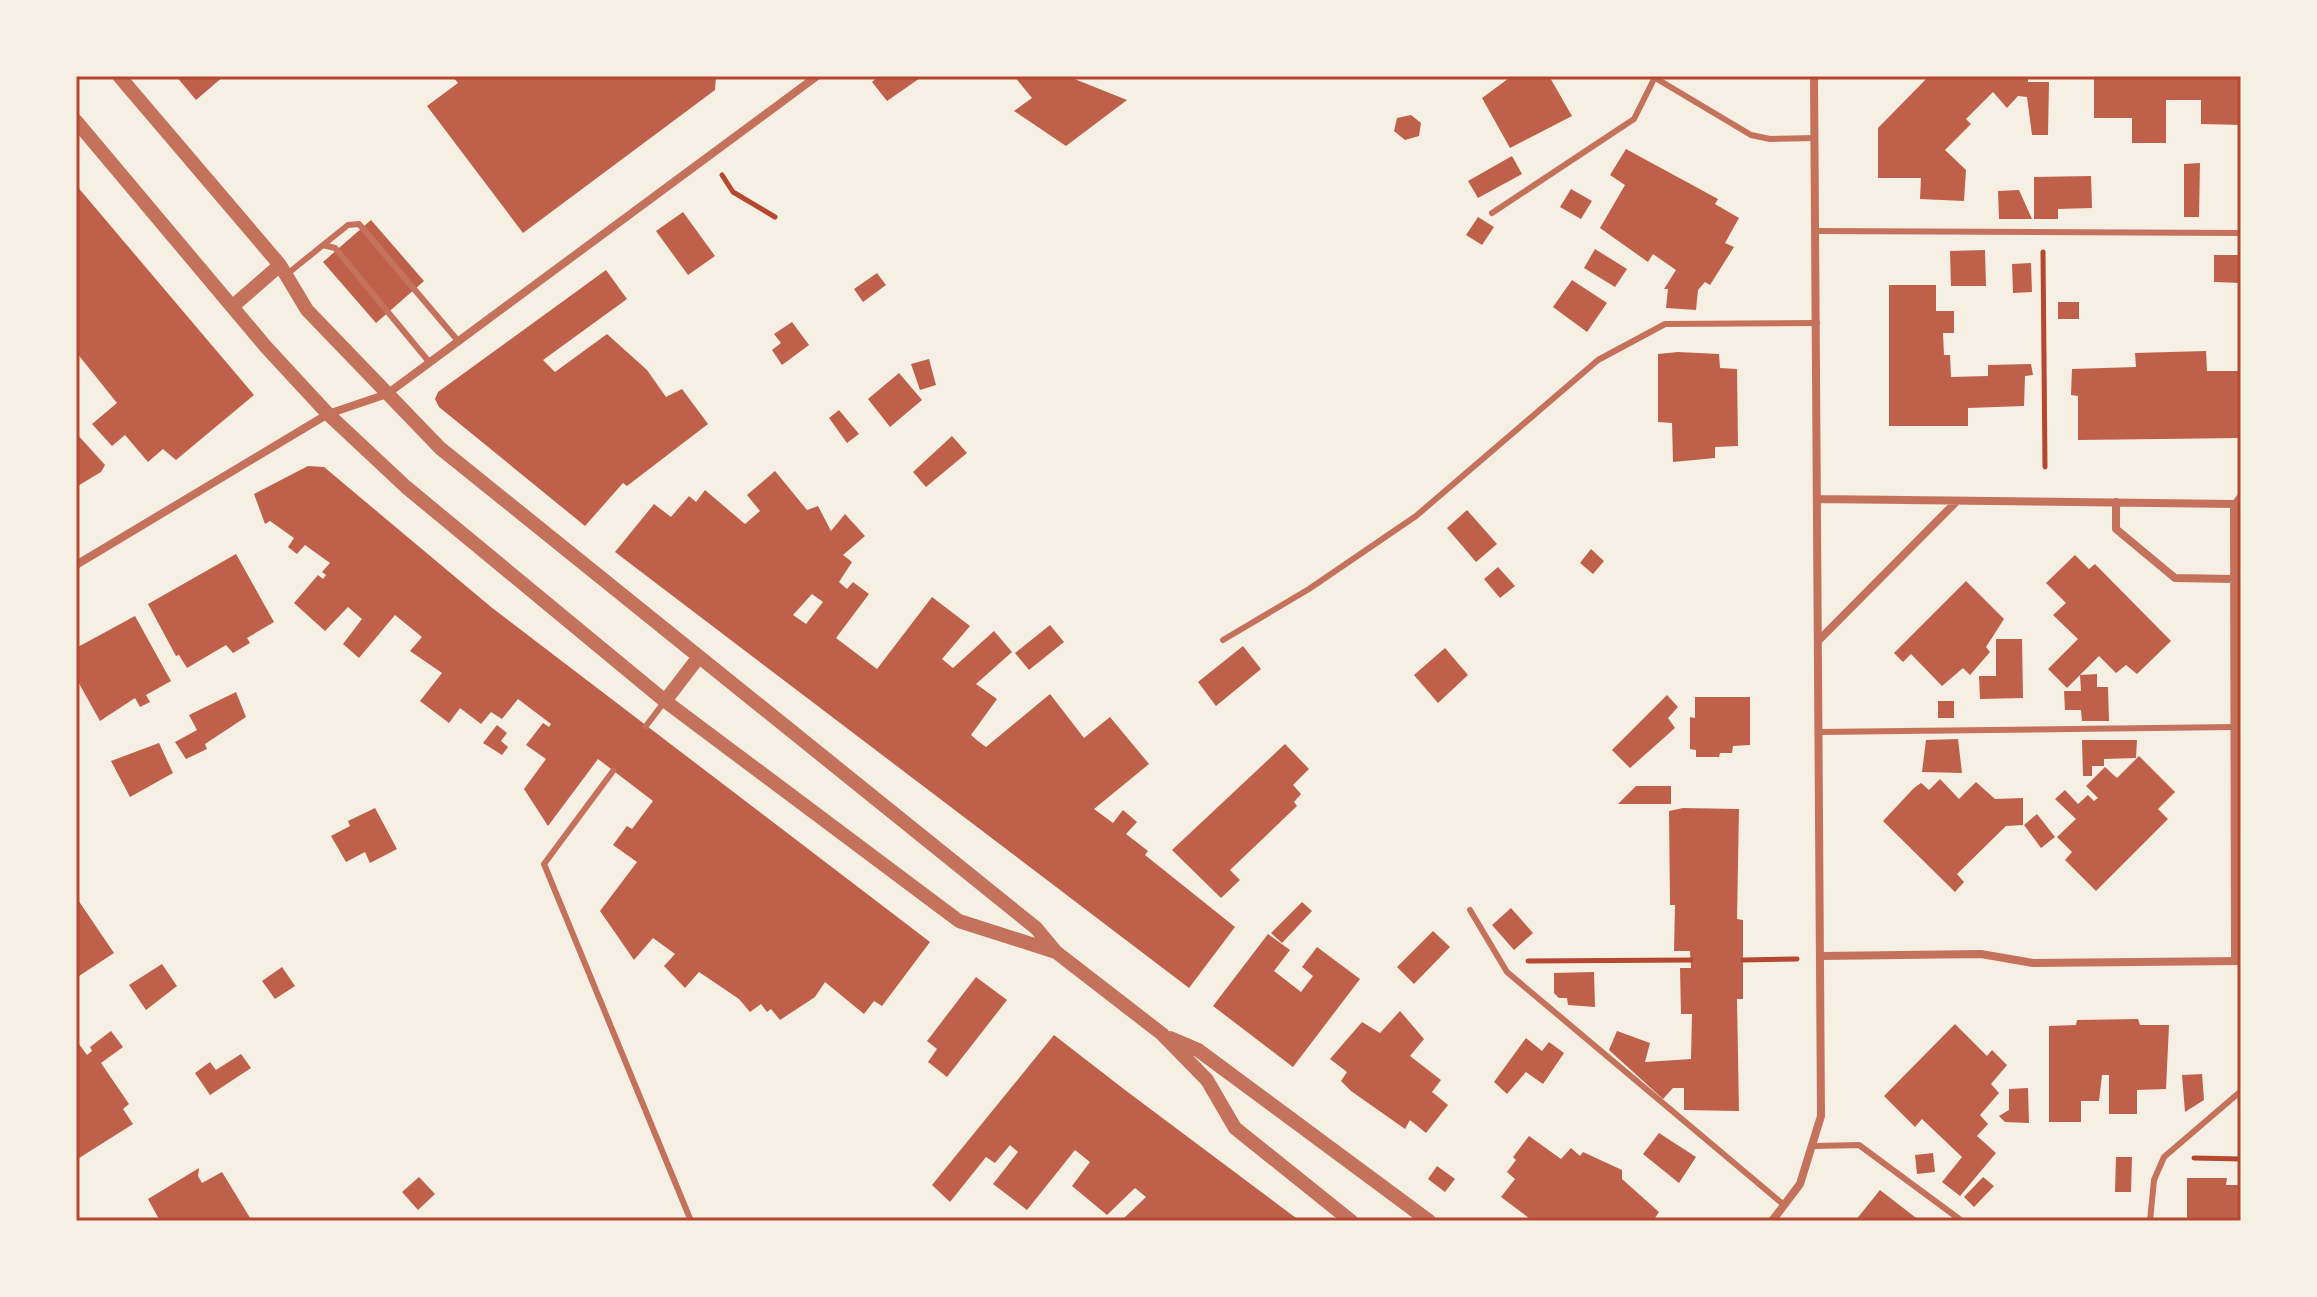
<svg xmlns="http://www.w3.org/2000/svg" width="2317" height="1297" font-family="'Zilla Slab',serif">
  <rect width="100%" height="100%" fill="#f6efe4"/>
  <path fill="#bf614a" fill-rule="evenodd" d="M 176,76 L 224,76 L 196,100 Z
    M 452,76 L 716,76 L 715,90 L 523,233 L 427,106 L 458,83 Z
    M 879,76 L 923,76 L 887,101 L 872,82 Z
    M 1014,76 L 1067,76 L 1127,100 L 1066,146 L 1014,111 L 1032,98 Z
    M 1512,76 L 1549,76 L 1572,116 L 1510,148 L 1482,98 Z
    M 1929,76 L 2028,76 L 2028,82 L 2049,82 L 2048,135 L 2032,135 L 2027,97 L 2018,96 L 2007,108 L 1993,92 L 1966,119 L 1971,124 L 1945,150 L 1966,170 L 1964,201 L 1920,199 L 1921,178 L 1878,178 L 1878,128 Z
    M 2094,76 L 2241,76 L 2241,125 L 2201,124 L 2201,100 L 2166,100 L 2166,143 L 2132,143 L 2132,118 L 2094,118 Z
    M 1411,115 L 1421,123 L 1419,136 L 1405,140 L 1394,131 L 1397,118 Z
    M 1626,149 L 1718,199 L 1715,204 L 1739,218 L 1725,243 L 1734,247 L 1710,285 L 1705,282 L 1698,290 L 1696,310 L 1666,308 L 1668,289 L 1664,289 L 1676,270 L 1653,254 L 1648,262 L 1600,228 L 1625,185 L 1610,175 Z
    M 1512,156 L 1522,174 L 1478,198 L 1468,181 Z
    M 2200,163 L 2199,217 L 2184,217 L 2184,164 Z
    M 2091,176 L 2092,208 L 2058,209 L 2058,219 L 2034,219 L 2034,177 Z
    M 76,185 L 254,395 L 176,460 L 163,449 L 148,462 L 125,435 L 112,446 L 92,424 L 117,403 L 76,352 Z
    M 1571,189 L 1592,201 L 1581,219 L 1560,207 Z
    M 2019,190 L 2032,219 L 1999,219 L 1998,191 Z
    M 683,212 L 715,256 L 688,275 L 656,231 Z
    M 1478,217 L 1494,227 L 1482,245 L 1466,235 Z
    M 371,220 L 424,281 L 376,323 L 323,262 Z
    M 1595,249 L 1627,269 L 1615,287 L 1584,268 Z
    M 1985,250 L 1986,286 L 1951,286 L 1950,251 Z
    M 2214,255 L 2241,255 L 2241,283 L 2214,282 Z
    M 2031,263 L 2032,292 L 2013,293 L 2012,264 Z
    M 606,270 L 627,299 L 543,360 L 555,372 L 607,334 L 647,370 L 666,397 L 682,389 L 708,424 L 627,486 L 623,483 L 585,526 L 439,407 L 435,399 L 438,392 Z
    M 877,273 L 886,285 L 863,302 L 854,289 Z
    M 1572,280 L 1607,303 L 1587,332 L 1553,307 Z
    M 1889,285 L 1936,285 L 1936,311 L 1954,311 L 1954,333 L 1943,333 L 1944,355 L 1950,355 L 1951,377 L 1988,376 L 1988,365 L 2031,364 L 2033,375 L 2025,376 L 2024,406 L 1968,408 L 1968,426 L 1889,426 Z
    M 2058,302 L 2079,302 L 2079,319 L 2058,319 Z
    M 792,322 L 809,345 L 782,365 L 772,350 L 781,343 L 774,334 Z
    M 2206,351 L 2207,371 L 2241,371 L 2241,438 L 2078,440 L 2078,396 L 2071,395 L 2072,369 L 2136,367 L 2135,353 Z
    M 1678,352 L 1719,354 L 1720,368 L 1737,369 L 1738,446 L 1715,447 L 1715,458 L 1673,462 L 1672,423 L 1658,422 L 1658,354 Z
    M 929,359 L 936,385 L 920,390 L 911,364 Z
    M 899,373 L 922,400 L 890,427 L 868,399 Z
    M 839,410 L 859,434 L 847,443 L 829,418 Z
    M 76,433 L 105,465 L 101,472 L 76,487 Z
    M 952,436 L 967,453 L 926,487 L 913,472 Z
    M 308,466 L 324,467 L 491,607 L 930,942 L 882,1006 L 874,1001 L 864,1014 L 825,982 L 815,997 L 780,1020 L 771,1009 L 767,1012 L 761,1004 L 750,1012 L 739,999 L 699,972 L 685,988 L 664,966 L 675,954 L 653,938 L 634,960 L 600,911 L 637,862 L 613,845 L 627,826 L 632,829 L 653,801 L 598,759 L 548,826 L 524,789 L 546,759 L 526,745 L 543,723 L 549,727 L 551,724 L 518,699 L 502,719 L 491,712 L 481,724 L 460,708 L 449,723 L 420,701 L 442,673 L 410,651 L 422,637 L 395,615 L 359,658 L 343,644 L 362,619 L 348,607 L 325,631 L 294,603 L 318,575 L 323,579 L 326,575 L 322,572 L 330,563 L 305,545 L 297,554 L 288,547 L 294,538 L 270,521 L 265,524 L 254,494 Z
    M 775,471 L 807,510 L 818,506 L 831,531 L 845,514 L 865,536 L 843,555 L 852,562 L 839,582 L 847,589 L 853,582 L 869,594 L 836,638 L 877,669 L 932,597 L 970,626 L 942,659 L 953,668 L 994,631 L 1012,652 L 976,684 L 997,699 L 971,735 L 978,741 L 986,747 L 1050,694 L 1084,738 L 1110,717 L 1149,764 L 1094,809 L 1113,823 L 1123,810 L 1137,822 L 1126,834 L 1148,851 L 1145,855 L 1235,927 L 1189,988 L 615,552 L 654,504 L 671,517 L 689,496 L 696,502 L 705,490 L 745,524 L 760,511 L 747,495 ZM 812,594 L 823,602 L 806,624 L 793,615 Z
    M 1467,510 L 1497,544 L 1476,562 L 1447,528 Z
    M 1591,549 L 1604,561 L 1593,574 L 1580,563 Z
    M 236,554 L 274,622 L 247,638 L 250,643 L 233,653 L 226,645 L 187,668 L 179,655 L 176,656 L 148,604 Z
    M 2075,555 L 2089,569 L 2095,564 L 2171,641 L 2137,674 L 2126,665 L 2116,673 L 2099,656 L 2067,688 L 2048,669 L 2078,639 L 2053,615 L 2066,603 L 2046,583 Z
    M 1498,567 L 1515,586 L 1500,598 L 1484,579 Z
    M 1966,581 L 2004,619 L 1986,647 L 1990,652 L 1970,675 L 1963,668 L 1942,686 L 1911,654 L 1903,662 L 1894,653 Z
    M 135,616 L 171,681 L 146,695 L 150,702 L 140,707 L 135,698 L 100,721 L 76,678 L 76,648 Z
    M 1050,625 L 1064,642 L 1029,670 L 1015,653 Z
    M 1996,639 L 2022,639 L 2023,698 L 1980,699 L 1979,676 L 1996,676 Z
    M 1243,646 L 1261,669 L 1216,706 L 1198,682 Z
    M 1445,648 L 1468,675 L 1438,703 L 1414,675 Z
    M 2097,674 L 2097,687 L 2108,687 L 2109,721 L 2082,721 L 2081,710 L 2065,710 L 2064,691 L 2081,691 L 2080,675 Z
    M 236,692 L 246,717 L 205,744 L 207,749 L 186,759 L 175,742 L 197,730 L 189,715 Z
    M 1667,695 L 1678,707 L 1668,718 L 1675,728 L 1630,768 L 1612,750 Z
    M 1695,697 L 1750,697 L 1750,745 L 1733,746 L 1732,753 L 1720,753 L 1719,757 L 1696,757 L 1696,750 L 1690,749 L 1690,717 L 1695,718 Z
    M 1938,701 L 1954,701 L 1954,718 L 1938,718 Z
    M 497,725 L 507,733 L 501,741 L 508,747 L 502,755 L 483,743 Z
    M 1958,739 L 1962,773 L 1922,772 L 1926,740 Z
    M 2082,740 L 2137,740 L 2136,758 L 2104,759 L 2104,766 L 2092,766 L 2092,776 L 2083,776 Z
    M 159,743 L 173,773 L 130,797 L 111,761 Z
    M 1285,744 L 1309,769 L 1293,785 L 1301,794 L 1294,802 L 1297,806 L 1230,870 L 1240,880 L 1221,898 L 1172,850 Z
    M 2139,756 L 2175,792 L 2158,809 L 2168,819 L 2096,891 L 2065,860 L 2072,852 L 2057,837 L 2076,819 L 2055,799 L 2065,790 L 2078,804 L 2088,795 L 2094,801 L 2098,798 L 2086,786 L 2105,767 L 2117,778 Z
    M 1940,779 L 1959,799 L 1976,782 L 1995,799 L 2023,798 L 2023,825 L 2006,826 L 1957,874 L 1964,882 L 1955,892 L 1883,821 L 1914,788 L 1921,783 L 1929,790 Z
    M 1636,786 L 1671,786 L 1671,804 L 1618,804 Z
    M 375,808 L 397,849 L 370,863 L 365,852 L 346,862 L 331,836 L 350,826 L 348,821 Z
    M 1683,808 L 1739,809 L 1737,919 L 1743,920 L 1743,999 L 1737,999 L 1739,1111 L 1684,1110 L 1684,1088 L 1673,1088 L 1663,1099 L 1609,1050 L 1617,1031 L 1650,1043 L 1645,1062 L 1691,1059 L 1692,1014 L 1681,1014 L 1680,968 L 1691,968 L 1690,951 L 1674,951 L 1675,905 L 1670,905 L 1669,811 Z
    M 2037,814 L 2055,837 L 2041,848 L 2024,825 Z
    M 76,897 L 114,953 L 76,978 Z
    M 1302,902 L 1312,911 L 1282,943 L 1271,933 Z
    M 1511,908 L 1533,933 L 1514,950 L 1492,925 Z
    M 1433,931 L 1450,947 L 1414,984 L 1397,967 Z
    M 1268,934 L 1290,950 L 1274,971 L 1301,992 L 1313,976 L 1302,967 L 1317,947 L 1360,979 L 1293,1067 L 1213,1006 Z
    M 162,964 L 177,986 L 146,1010 L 129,985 Z
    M 282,967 L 295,986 L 275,999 L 262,981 Z
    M 1594,972 L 1595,1007 L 1568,1005 L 1567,998 L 1559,998 L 1554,993 L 1554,973 Z
    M 976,977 L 1007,1000 L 947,1077 L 928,1062 L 937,1049 L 927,1041 Z
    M 1400,1011 L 1424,1039 L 1410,1056 L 1441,1080 L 1432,1092 L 1448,1105 L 1426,1133 L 1410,1120 L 1405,1129 L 1351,1091 L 1341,1081 L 1347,1072 L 1330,1059 L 1362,1022 L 1380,1033 Z
    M 2138,1019 L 2140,1025 L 2169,1025 L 2166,1089 L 2137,1090 L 2137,1114 L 2109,1114 L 2109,1075 L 2102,1075 L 2099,1101 L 2081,1101 L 2081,1122 L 2049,1122 L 2049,1026 L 2076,1025 L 2077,1020 Z
    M 1955,1024 L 1987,1056 L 1992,1050 L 2007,1065 L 1991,1084 L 1999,1093 L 1980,1115 L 1988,1124 L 1977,1136 L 1996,1153 L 1960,1196 L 1942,1182 L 1962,1157 L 1922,1119 L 1915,1127 L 1884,1096 Z
    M 111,1031 L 123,1047 L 101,1063 L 129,1104 L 123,1109 L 133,1124 L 76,1160 L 76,1040 L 87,1055 L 92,1051 L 90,1047 Z
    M 1054,1035 L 1125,1090 L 1300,1221 L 1121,1221 L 1146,1197 L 1135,1188 L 1107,1215 L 1072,1186 L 1090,1162 L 1075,1150 L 1027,1210 L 993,1184 L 1018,1152 L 1010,1145 L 995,1163 L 986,1157 L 950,1202 L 932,1185 Z
    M 1526,1038 L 1542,1051 L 1549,1042 L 1564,1053 L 1543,1084 L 1526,1072 L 1507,1094 L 1494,1082 Z
    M 241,1054 L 251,1068 L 210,1095 L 195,1073 L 210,1062 L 216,1070 Z
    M 2202,1074 L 2204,1100 L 2185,1112 L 2182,1075 Z
    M 2028,1088 L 2029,1123 L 2005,1122 L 1999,1116 L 2009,1110 L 2009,1089 Z
    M 1659,1133 L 1696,1157 L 1679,1183 L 1643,1154 Z
    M 1529,1136 L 1561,1159 L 1571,1148 L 1580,1156 L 1583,1152 L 1622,1170 L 1622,1179 L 1659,1212 L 1653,1221 L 1533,1221 L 1501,1197 L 1515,1179 L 1507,1172 L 1516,1160 L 1513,1157 Z
    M 1933,1153 L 1935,1172 L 1917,1174 L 1915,1155 Z
    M 2116,1157 L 2132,1157 L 2131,1192 L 2115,1192 Z
    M 1437,1166 L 1455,1179 L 1445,1192 L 1428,1179 Z
    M 199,1168 L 198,1176 L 202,1183 L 222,1172 L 252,1221 L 160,1221 L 148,1199 Z
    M 419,1177 L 435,1194 L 418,1210 L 402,1192 Z
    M 1983,1177 L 1994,1186 L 1974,1207 L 1964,1197 Z
    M 2187,1178 L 2227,1178 L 2226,1185 L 2241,1185 L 2241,1221 L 2187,1221 Z
    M 1880,1190 L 1920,1221 L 1855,1221 Z"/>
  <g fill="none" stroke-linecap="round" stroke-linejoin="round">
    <path stroke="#b5482f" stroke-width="5" d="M 722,175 L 733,192 L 775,217
      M 2043,252 L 2045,467
      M 1743,960 L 1797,959
      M 1528,961 L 1691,960
      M 2194,1158 L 2241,1159"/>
    <path stroke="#c5725c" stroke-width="6" d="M 1652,76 L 1751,135 L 1770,139 L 1815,138
      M 1492,213 L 1634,119 L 1655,77
      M 1816,231 L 2241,233
      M 323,245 L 348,225 L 359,224 L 459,342
      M 286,275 L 323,245 L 335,248 L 430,363
      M 2234,504 L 2241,495
      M 1223,640 L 1309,589 L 1416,516 L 1598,360 L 1665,324 L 1817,323
      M 646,726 L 665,701
      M 1818,732 L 2234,727
      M 613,771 L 544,864 L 691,1221
      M 1470,910 L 1507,972 L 1784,1205
      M 1814,1146 L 1859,1145 L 1962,1221
      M 2150,1221 L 2154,1180 L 2164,1157 L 2241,1091"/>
    <path stroke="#c5725c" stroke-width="8" d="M 1818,499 L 2234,504 L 2235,961
      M 2116,502 L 2116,529 L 2175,578 L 2234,579
      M 76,565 L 328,414 L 387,394 L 817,76
      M 1818,641 L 1957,501
      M 1822,956 L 1981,954 L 2033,963 L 2241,961
      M 1772,1221 L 1800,1184 L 1821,1116 L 1814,76"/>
    <path stroke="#c5725c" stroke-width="14" d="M 119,76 L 280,265 L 307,310 L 440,448 L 1036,928 L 1056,952 L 1162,1034 L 1207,1080 L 1235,1128 L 1351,1221
      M 76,121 L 266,347 L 328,414 L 406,487 L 665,701 L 959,921 L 1056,952
      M 233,306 L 280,265
      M 665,701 L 698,658
      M 1170,1038 L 1198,1050 L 1429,1221"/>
  </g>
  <rect width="2317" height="1297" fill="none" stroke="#f6efe4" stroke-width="156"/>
  <rect x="78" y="78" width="2161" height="1141" fill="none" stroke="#b5482f" stroke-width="3"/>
</svg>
